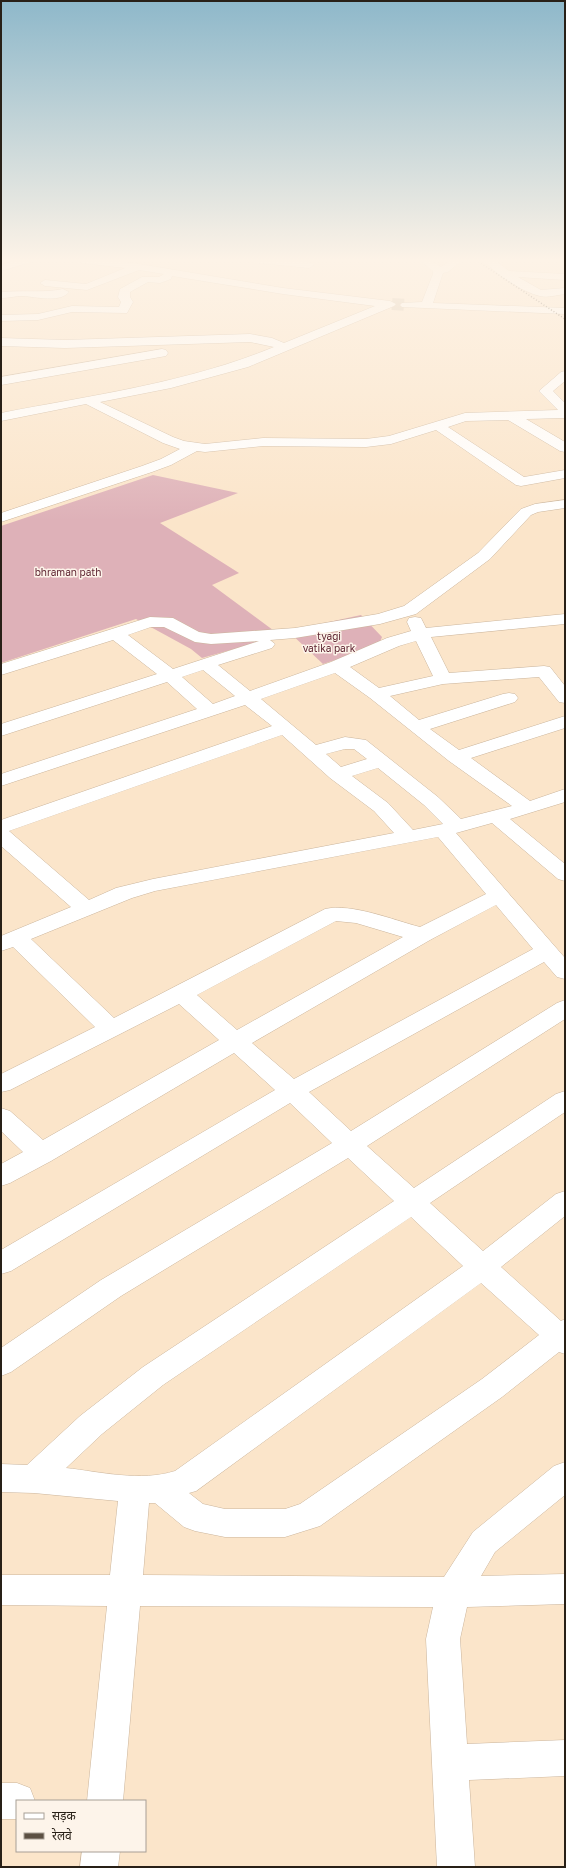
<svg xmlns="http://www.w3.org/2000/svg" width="566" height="1868" font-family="'Golos Text','Noto Sans Devanagari',sans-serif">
  <rect width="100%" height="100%" fill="#fbe5ca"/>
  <path fill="#deb1b8" d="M 153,475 L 238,493 L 160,523 L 239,573 L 212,585 L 281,636 L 202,658 L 191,649 L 136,619 L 1,663 L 1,526 Z
    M 361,615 L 382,637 L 378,646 L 323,664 L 288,631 Z"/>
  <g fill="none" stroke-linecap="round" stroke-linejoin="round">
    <path stroke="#d1bea6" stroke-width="12" stroke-dasharray="12 6" stroke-linecap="butt" d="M 392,304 L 406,305"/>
    <defs>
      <path id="minor" d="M 17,260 L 32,260 L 31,262 L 1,271 L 1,265 Z
        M 77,260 L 105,260 L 139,264 L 283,288 L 390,301 L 396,304 L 394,306 L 248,367 L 171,388 L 100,402 L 173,437 L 184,441 L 205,444 L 263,438 L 366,439 L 389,436 L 465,413 L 558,410 L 539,391 L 561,372 L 565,371 L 565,381 L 553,391 L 565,403 L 565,418 L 526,419 L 565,442 L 565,452 L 560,451 L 508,420 L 466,421 L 448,427 L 524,477 L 565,470 L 565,478 L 521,486 L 516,485 L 436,430 L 391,444 L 366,447 L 263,446 L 205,452 L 197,451 L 171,465 L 152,472 L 1,522 L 1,513 L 142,466 L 161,459 L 180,449 L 163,443 L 86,404 L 1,421 L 1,413 C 93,395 187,383 274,347 L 250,342 L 65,348 L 1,346 L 1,338 L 65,340 L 250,334 L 272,338 L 284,343 L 375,306 L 283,294 L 172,276 L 171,279 L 160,283 L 148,282 L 130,292 L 130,297 L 133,302 L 127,313 L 72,312 L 38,320 L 1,321 L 1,315 L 38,314 L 72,306 L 119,307 L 121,302 L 118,297 L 120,289 L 142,277 L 159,277 L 164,274 L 139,270 L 87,290 L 45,286 L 40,283 L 45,280 L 86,284 L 125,268 L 82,263 Z
        M 254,260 C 264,259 308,258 314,265 L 309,268 L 259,263 Z
        M 419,260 L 430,260 L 441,267 L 451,260 L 462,260 L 448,272 L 443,273 L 433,303 L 565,308 L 565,314 L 402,307 L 400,305 L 402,303 L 422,302 L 433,274 L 433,271 Z
        M 484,260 L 495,260 L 509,271 L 565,274 L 565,280 L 518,277 L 541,290 L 565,288 L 565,294 C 557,295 548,298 540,296 C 524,293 493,273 484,260 Z
        M 63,289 L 69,292 C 60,303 36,297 23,296 C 16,296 8,298 1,298 L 1,292 C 22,290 44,293 63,289 Z
        M 162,349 L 166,350 L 168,353 L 166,356 L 1,385 L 1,377 Z
        M 565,500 L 565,508 L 538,512 L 531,515 L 490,559 L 416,614 L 380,624 L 295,638 L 270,640 L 275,644 L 272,648 L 218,665 L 250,691 L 331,662 L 387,638 L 411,631 L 407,622 L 409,618 L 415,617 L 421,618 L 426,628 L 565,614 L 565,624 L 431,637 L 449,673 L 544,666 L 550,667 L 565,686 L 565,703 L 559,702 L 539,677 L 443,684 L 390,696 L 419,720 L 503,694 L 509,693 L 515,694 L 518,698 L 515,702 L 430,729 L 459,750 L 565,716 L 565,728 L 471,758 L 530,801 L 565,789 L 565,802 L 510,819 L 565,864 L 565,881 L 558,879 L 492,823 L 456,833 L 565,958 L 565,979 L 557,977 L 544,962 L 309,1092 L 351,1131 L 557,1003 L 565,1000 L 565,1019 L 367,1146 L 414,1188 L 556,1094 L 565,1091 L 565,1112 L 430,1203 L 483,1251 L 556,1194 L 565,1191 L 565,1216 L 501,1267 L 561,1321 L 565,1319 L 565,1354 L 559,1352 L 502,1397 L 320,1526 L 285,1537 L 225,1537 L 195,1531 L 184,1527 L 155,1503 L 149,1503 L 143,1575 L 444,1577 L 473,1532 L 554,1466 L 565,1462 L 565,1495 L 495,1552 L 481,1576 L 565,1574 L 565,1604 L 467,1607 L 460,1639 L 467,1744 L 565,1740 L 565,1776 L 469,1780 L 475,1867 L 437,1867 L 426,1639 L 433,1607 L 140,1606 L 123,1801 L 87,1801 L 107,1606 L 1,1605 L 1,1575 L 110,1575 L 118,1501 L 34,1493 L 1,1492 L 1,1464 L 27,1465 L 80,1416 L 143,1367 L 394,1201 L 348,1158 L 121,1296 L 11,1372 L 1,1376 L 1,1348 L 101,1280 L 332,1143 L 290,1103 L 11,1271 L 1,1274 L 1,1250 L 275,1090 L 234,1053 L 51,1161 L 10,1183 L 1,1186 L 1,1164 L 23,1152 L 1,1131 L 1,1108 L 10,1111 L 43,1140 L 219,1040 L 179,1004 L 10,1090 L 1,1092 L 1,1074 L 95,1027 L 13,947 L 1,951 L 1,936 L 71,907 L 1,846 L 1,820 L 272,726 L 245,705 L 1,786 L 1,774 L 197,709 L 167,682 L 1,736 L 1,724 L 157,674 L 113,640 L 1,675 L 1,664 L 150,617 L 173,618 L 199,632 L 211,634 L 295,628 L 378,614 L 404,606 L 478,553 L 521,509 L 535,504 ZM 151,627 L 164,627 L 195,642 L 211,644 L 259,641 L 173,669 L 128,635 ZM 416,641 L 433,676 L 379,688 L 350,667 L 399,646 ZM 203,670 L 235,696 L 213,704 L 182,677 ZM 335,673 L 370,698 L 449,761 L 512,806 L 461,819 L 438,797 L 366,740 L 345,737 L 316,745 L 261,699 ZM 282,735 L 330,778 L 374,811 L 394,833 L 153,879 L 116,888 L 89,900 L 9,831 ZM 345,749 L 354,749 L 367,759 L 341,767 L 326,754 ZM 378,768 L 424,805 L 443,824 L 413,830 L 388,803 L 352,776 ZM 438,837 L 486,894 L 420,927 C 393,920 352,903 325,909 L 114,1018 L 31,939 L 132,898 L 155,891 ZM 496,905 L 533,949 L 294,1079 L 252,1043 L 430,940 ZM 336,921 L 356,923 L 403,937 L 237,1030 L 197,995 ZM 411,1217 L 463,1266 L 175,1471 C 141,1482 101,1472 66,1468 L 102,1434 L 163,1385 ZM 481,1283 L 539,1335 L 482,1379 L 300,1504 L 285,1509 L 225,1509 L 203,1504 L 189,1493 L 196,1491 Z
        M 1,1783 L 17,1783 L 30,1788 L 35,1801 L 17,1801 L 17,1819 L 1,1819 Z
        M 82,1851 L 120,1851 L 118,1867 L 80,1867 Z"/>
    </defs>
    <use href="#minor" stroke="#cbb59c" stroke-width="1"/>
    <use href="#minor" fill="#fff" fill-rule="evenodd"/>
    <path stroke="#5c5043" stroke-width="1.5" stroke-dasharray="1 2" stroke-linecap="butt" d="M 476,260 L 565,319"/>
  </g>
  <linearGradient id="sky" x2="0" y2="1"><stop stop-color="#8eb8ca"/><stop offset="0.5" stop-color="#fdf3e7"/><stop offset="1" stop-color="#fdf3e7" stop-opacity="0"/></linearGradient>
  <rect width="566" height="521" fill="url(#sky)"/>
  <g text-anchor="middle" stroke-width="3" stroke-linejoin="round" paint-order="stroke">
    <g font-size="10" fill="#602734" stroke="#fdf4ea">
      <text x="68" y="576">bhraman path</text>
      <text x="329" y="640">tyagi<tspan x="329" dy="12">vatika park</tspan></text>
    </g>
  </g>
  <rect width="566" height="1868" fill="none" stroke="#282017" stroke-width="4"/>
  <rect x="16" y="1800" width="130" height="52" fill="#fdf4ea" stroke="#a89f96"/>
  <rect x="24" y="1813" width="20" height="6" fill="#ffffff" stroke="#a89f96"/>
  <text x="52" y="1820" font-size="12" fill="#282017">सड़क</text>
  <rect x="24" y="1833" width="20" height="6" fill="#5c5043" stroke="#a89f96"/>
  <text x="52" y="1840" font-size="12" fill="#282017">रेलवे</text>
</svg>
